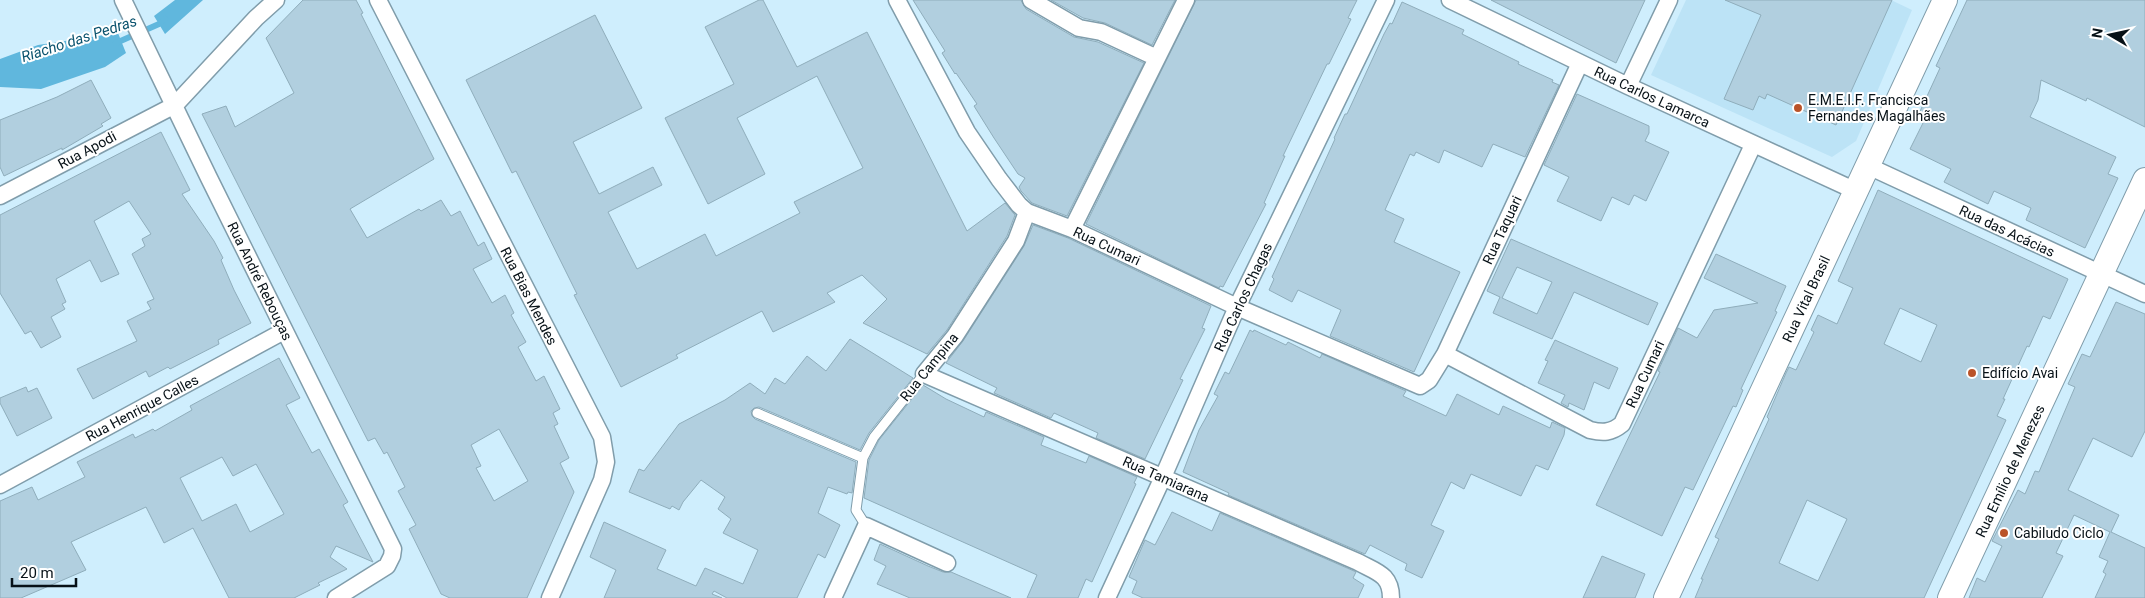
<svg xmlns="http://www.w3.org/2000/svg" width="2145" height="598" font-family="Roboto,sans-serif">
  <rect width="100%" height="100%" fill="#cfeefd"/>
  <path fill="#bce3f6" d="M 1686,0 L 1891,0 L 1912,10 L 1856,141 L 1832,157 L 1651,75 Z"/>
  <path fill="#60b7dd" d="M 175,0 L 203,0 L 165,34 L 154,16 Z
    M 118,33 L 126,53 L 105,67 L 41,89 L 0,87 L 0,59 L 38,45 Z"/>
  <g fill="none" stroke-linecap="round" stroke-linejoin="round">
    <path stroke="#60b7dd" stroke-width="6" d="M 116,43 L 159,24 L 165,19"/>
  </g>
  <path fill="#b1cfdf" stroke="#8fadbb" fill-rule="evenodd" d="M 303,0 L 356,0 L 363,13 L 361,14 L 434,159 L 350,209 L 367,238 L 419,209 L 421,211 L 441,200 L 451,216 L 460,211 L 478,246 L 484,242 L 492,259 L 473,269 L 492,303 L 505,295 L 514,313 L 511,315 L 526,342 L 518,347 L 536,381 L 544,376 L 560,409 L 553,413 L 558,424 L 554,426 L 569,458 L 560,463 L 574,492 L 527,598 L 450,598 L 441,594 L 409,529 L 416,525 L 398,491 L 405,487 L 387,452 L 384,454 L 375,438 L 368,441 L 202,114 L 226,106 L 235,127 L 294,93 L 266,38 ZM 499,429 L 528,481 L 494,501 L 476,468 L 481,466 L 471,445 Z
    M 759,0 L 763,0 L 797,67 L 867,32 L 967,231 L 1005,203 L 1015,215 L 1007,236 L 947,330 L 927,354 L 863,323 L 887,299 L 862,275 L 827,293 L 835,302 L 773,332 L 762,311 L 676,355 L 678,358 L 621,387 L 574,295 L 577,294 L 516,171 L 512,173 L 466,80 L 595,15 L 642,108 L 573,142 L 599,194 L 653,167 L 662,185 L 608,212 L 637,269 L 705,234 L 716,256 L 800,213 L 794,202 L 863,168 L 817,76 L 737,118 L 765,174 L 708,204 L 665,118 L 734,84 L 705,27 Z
    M 913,0 L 1021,0 L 1026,9 L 1074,37 L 1098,42 L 1144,63 L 1067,216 L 1032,203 L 1021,191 L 1019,187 L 1025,178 L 1018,174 L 994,138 L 974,106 L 977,104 L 956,73 L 955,74 L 942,53 L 945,51 Z
    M 1051,0 L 1175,0 L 1152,45 L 1105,23 L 1083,18 Z
    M 1196,0 L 1357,0 L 1348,18 L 1351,19 L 1329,64 L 1327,64 L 1283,156 L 1285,156 L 1264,203 L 1266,204 L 1223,287 L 1220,286 L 1219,288 L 1086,224 Z
    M 1491,0 L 1645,0 L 1616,63 Z
    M 1725,0 L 1892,0 L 1836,125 L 1767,94 L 1765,99 L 1759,96 L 1753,110 L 1724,99 L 1761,15 Z
    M 1967,0 L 2145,0 L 2145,127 L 2087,98 L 2086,101 L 2041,80 L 2038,100 L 2030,117 L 2116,157 L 2108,174 L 2118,178 L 2085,248 L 2026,220 L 2031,208 L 1994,191 L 1988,204 L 1944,182 L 1951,169 L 1910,149 L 1923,123 L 1916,120 L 1940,68 L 1936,66 Z
    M 1402,2 L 1464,30 L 1462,34 L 1519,62 L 1518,64 L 1553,80 L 1552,82 L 1559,85 L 1525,157 L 1493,144 L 1482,167 L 1444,150 L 1439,163 L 1416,152 L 1414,156 L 1410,154 L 1385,210 L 1404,219 L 1394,242 L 1460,272 L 1414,372 L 1330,336 L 1341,310 L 1298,290 L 1292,302 L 1269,290 L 1274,279 L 1272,277 L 1335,139 L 1334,138 L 1345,114 L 1347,114 L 1384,34 L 1390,23 L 1392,24 Z
    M 91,80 L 111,118 L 101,124 L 103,126 L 62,150 L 62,148 L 4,176 L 0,167 L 0,120 L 57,97 Z
    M 1577,94 L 1649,126 L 1649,133 L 1645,141 L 1669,152 L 1646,201 L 1634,195 L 1629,205 L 1612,197 L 1601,221 L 1557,201 L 1569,177 L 1544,165 Z
    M 161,132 L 190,190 L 182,194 L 214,241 L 223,258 L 221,260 L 234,290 L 251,323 L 218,340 L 219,344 L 170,369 L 168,367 L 149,377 L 146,371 L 93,399 L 77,369 L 137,341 L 127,321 L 151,309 L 147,302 L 154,299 L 132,254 L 145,246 L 142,239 L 151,234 L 129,201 L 94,221 L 119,274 L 101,282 L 90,260 L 56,279 L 66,302 L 62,304 L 65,309 L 51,317 L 61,337 L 41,348 L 31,331 L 25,334 L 0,293 L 0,215 Z
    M 1878,190 L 2068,279 L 2050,319 L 2043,316 L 2029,347 L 2027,346 L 2003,399 L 2005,399 L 1997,416 L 2006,420 L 1924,598 L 1695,598 L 1703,579 L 1701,579 L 1719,539 L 1715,537 L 1769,419 L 1767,417 L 1786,373 L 1789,367 L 1796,370 L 1814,332 L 1811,330 L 1818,315 L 1837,324 L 1853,288 L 1838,281 ZM 1900,308 L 1937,325 L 1921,362 L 1884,344 ZM 1807,500 L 1847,519 L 1818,581 L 1779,563 Z
    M 1033,225 L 1068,238 L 1211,306 L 1202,328 L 1205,329 L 1180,379 L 1183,380 L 1145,459 L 1096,438 L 1098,433 L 1054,413 L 1051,418 L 994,393 L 997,388 L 946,363 L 963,341 L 1024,246 Z
    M 1511,239 L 1658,303 L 1648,325 L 1574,292 L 1552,339 L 1493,313 L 1500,297 L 1487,291 ZM 1517,267 L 1552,282 L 1537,314 L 1502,298 Z
    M 1716,254 L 1786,286 L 1775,311 L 1777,312 L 1741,389 L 1743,390 L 1736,407 L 1733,406 L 1693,490 L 1685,487 L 1662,536 L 1596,505 L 1660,372 L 1658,371 L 1678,328 L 1697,338 L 1714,310 L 1758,303 L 1704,278 Z
    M 2116,302 L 2145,314 L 2145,431 L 2132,457 L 2093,438 L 2068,490 L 2119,515 L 2111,532 L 2145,548 L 2145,598 L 2095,598 L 2106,574 L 2103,572 L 2108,561 L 2099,557 L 2110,532 L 2074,515 L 2056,553 L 2063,556 L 2042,598 L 1969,598 L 1977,578 L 1985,582 L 2002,546 L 1992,541 L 2018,490 L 2025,494 L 2035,471 L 2039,472 L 2075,387 L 2068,384 L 2082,354 L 2090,357 Z
    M 1250,330 L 1253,332 L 1254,330 L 1286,345 L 1288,342 L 1320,358 L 1322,354 L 1406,391 L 1403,396 L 1446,416 L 1457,394 L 1499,415 L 1503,406 L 1550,428 L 1552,422 L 1565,428 L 1564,435 L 1548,470 L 1536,465 L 1521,496 L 1471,474 L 1464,489 L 1451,482 L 1431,525 L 1444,531 L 1422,578 L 1405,570 L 1407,564 L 1370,545 L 1365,554 L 1228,495 L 1229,493 L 1183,472 L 1199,430 L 1218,396 L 1214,394 L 1225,372 L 1229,374 Z
    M 850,339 L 913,378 L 869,433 L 860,450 L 759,407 L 754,408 L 751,411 L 752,416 L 755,419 L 856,462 L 852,493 L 848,492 L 847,494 L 828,487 L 818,513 L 840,525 L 825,558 L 818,554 L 797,598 L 727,598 L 714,591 L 712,594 L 722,598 L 604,598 L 616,570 L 590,557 L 604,522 L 666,550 L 657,569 L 696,586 L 705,568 L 743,584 L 758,550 L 723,533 L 731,519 L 718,509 L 725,497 L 701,480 L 683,502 L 679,510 L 672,506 L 670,509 L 629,492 L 639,469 L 644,471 L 679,424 L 725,400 L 750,383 L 765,394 L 775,378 L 785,384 L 807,356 L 826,371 Z
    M 1555,340 L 1618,368 L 1609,389 L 1594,382 L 1584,410 L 1569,403 L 1568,407 L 1561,403 L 1565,395 L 1538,383 L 1548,361 L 1545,360 Z
    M 279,358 L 300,398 L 286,405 L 312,453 L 319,449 L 348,502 L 343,505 L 373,562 L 336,546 L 330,557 L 347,569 L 318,583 L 320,585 L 294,598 L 229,598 L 193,528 L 164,543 L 146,507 L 71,542 L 86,570 L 21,598 L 0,598 L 0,501 L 32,487 L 38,500 L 85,477 L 77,462 L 133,434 L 135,438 L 153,429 L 155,431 L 192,410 L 190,406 ZM 222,457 L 233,476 L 256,464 L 284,514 L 250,532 L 236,504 L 202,521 L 180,478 Z
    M 923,385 L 946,399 L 984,417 L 986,412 L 1044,437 L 1041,445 L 1086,463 L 1089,456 L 1137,477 L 1134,483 L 1136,484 L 1092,582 L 1086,579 L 1078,598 L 1027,598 L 1037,575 L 864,498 L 869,460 L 879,440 Z
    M 26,387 L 28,392 L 37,388 L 52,418 L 17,436 L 0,403 L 0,398 Z
    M 1172,512 L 1212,531 L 1220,513 L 1354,571 L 1356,572 L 1353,578 L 1364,585 L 1358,598 L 1143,598 L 1132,593 L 1137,581 L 1129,577 L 1145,540 L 1155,545 Z
    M 880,544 L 928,566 L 943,572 L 951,572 L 1011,598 L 910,598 L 877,584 L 886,566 L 874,560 Z
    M 1602,556 L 1645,574 L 1635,598 L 1583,598 Z"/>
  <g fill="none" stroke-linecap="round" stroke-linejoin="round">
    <defs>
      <path id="lane" d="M 757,413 L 863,458
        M 866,526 L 856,510 L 863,458 L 874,437 L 924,374"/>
      <path id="street" d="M 123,0 L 209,178 L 393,549 L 392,556 L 387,566 L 336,598
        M 378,0 L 602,437 L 606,462 L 602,480 L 550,598
        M 897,0 L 967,132 L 999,179 L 1019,205 L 1027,212 L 1072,229 L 1237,307 L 1420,386 L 1429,380 L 1445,354 L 1580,63
        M 1031,0 L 1079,28 L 1101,32 L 1157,58
        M 1450,0 L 1628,86 L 1856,191
        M 1628,86 L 1669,0
        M 1868,166 L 2145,294
        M 0,196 L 175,105 L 256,18 L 276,0
        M 1027,212 L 1016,241 L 955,336 L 924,374 L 1358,562 C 1376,572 1391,574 1391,598
        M 1072,229 L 1186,0
        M 1445,354 L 1590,430 C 1603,433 1611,433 1622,424 L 1753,145
        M 0,485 L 284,331
        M 833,598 L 866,526 L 947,563
        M 1107,598 L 1163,477 L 1237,307 L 1386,0"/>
      <path id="secondary" d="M 1666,598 L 1945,0
        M 1950,598 L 2145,180"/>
    </defs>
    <use href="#lane" stroke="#809dab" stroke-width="11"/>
    <use href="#street" stroke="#809dab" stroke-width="19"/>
    <use href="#secondary" stroke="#809dab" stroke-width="26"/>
    <use href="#lane" stroke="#fff" stroke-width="9"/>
    <use href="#street" stroke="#fff" stroke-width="16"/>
    <use href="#secondary" stroke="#fff" stroke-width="24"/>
  </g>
  <g fill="#ba5329" stroke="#fff" stroke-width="2">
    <circle cx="1798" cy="108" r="5"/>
    <circle cx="1972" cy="373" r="5"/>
    <circle cx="2004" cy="533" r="5"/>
  </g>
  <g text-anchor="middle" stroke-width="4" stroke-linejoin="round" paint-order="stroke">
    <g font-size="14" fill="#071117" stroke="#fff">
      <text transform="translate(1652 97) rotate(25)" y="5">Rua Carlos Lamarca</text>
      <text transform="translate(87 150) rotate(-28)" y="5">Rua Apodi</text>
      <text transform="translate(1502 230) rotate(-65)" y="5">Rua Taquari</text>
      <text transform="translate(2007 231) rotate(25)" y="5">Rua das Acácias</text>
      <text transform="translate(1107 246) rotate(25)" y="5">Rua Cumari</text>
      <text transform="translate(260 281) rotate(64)" y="5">Rua André Rebouças</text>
      <text transform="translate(529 296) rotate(63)" y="5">Rua Bias Mendes</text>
      <text transform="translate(1243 297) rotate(-65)" y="5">Rua Carlos Chagas</text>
      <text transform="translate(1806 299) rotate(-65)" y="5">Rua Vital Brasil</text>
      <text transform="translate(929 367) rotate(-51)" y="5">Rua Campina</text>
      <text transform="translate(1645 374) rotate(-65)" y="5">Rua Cumari</text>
      <text transform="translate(142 408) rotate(-28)" y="5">Rua Henrique Calles</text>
      <text transform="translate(2010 471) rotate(-65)" y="5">Rua Emílio de Menezes</text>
      <text transform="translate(1166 479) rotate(24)" y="5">Rua Tamiarana</text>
    </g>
    <g font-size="14" fill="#071117" stroke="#fff" text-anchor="start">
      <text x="1808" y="105">E.M.E.I.F. Francisca<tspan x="1808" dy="16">Fernandes Magalhães</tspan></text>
      <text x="1982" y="378">Edifício Avai</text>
      <text x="2014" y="538">Cabiludo Ciclo</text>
    </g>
    <g font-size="15" font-style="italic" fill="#0c546f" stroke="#fff">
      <text transform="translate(79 39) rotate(-18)" y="5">Riacho das Pedras</text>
    </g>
  </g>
  <g transform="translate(2110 35) rotate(279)" stroke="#ffffff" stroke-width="4" paint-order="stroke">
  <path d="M0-4L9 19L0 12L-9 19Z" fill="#071117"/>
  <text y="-8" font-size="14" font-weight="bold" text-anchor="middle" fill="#071117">N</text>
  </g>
  <path d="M12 578v8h64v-8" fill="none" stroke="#071117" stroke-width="2.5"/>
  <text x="20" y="578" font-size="15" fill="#071117" stroke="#ffffff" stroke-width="4" paint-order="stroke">20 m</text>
</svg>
